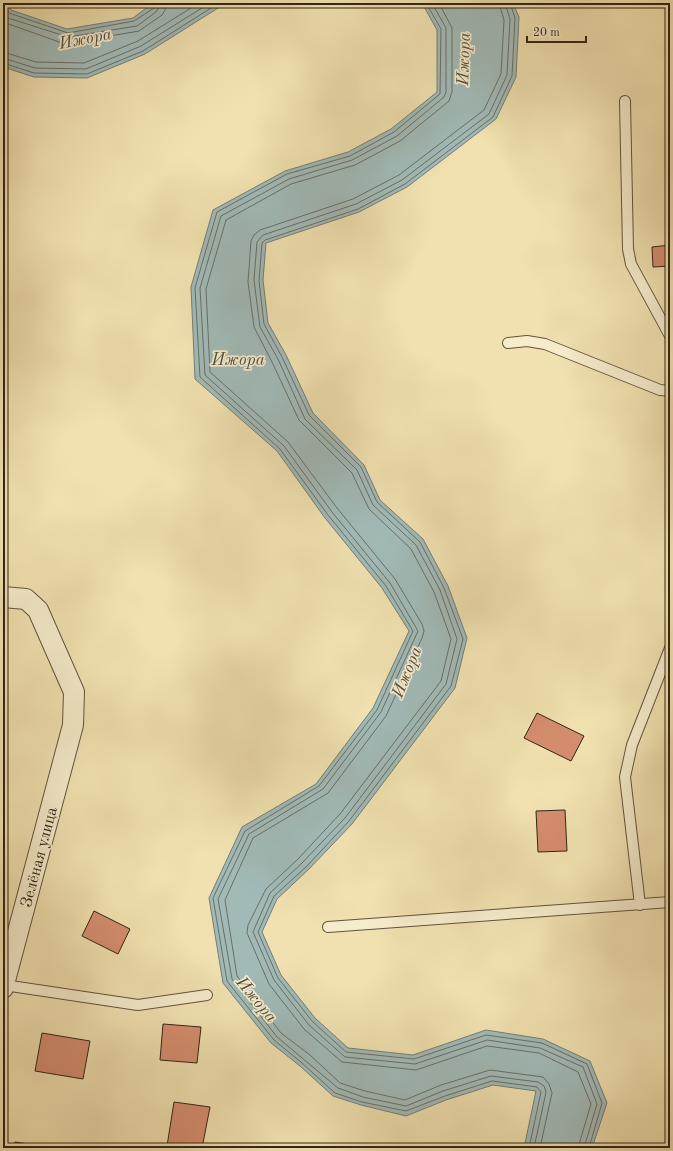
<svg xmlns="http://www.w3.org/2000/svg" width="673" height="1151" font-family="'Old Standard TT',serif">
  <rect width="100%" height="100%" fill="#f1e1b0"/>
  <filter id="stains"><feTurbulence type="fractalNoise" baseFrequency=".005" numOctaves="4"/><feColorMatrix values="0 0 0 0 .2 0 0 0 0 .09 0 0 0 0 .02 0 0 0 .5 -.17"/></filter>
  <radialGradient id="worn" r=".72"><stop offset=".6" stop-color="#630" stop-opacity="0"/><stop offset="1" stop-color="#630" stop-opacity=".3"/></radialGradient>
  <path fill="#a1bab7" stroke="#747e76" d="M 3,3 L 7,3 L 11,10 L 67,29 L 133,18 L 153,3 L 226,3 L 145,54 L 87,78 L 34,77 L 3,67 Z
    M 422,3 L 513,3 L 519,17 L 516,77 L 496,119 L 407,187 L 359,212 L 266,243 L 263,280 L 268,323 L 286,355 L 313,413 L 364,465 L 380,500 L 423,539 L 448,586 L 467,638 L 455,688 L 352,824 L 309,869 L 277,899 L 262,932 L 281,975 L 315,1018 L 348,1048 L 413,1055 L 486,1030 L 543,1039 L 590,1061 L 607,1103 L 592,1148 L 524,1148 L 536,1091 L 493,1085 L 446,1100 L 406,1116 L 361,1105 L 333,1096 L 300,1066 L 271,1043 L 223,983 L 209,898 L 242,827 L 316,784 L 373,708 L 409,631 L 382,588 L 325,518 L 277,451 L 195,379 L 191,287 L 213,210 L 285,171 L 348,152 L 391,129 L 437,92 L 437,30 Z"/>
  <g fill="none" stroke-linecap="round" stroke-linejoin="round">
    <path stroke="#696f66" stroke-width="1" d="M 4,3 L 9,13 L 68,33 L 134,21 L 154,8 L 155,3
      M 426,3 L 441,29 L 440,94 L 394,132 L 350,156 L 287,174 L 217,212 L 195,288 L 200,377 L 280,449 L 328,515 L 386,586 L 413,631 L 377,710 L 319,786 L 245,831 L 213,898 L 227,981 L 274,1040 L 302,1063 L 335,1093 L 362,1102 L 406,1111 L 445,1096 L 492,1081 L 537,1087 L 541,1092 L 529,1148
      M 432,3 L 446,28 L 446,92 L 444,97 L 397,136 L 352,160 L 289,179 L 221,216 L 200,288 L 205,375 L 284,446 L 332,512 L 390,583 L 418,631 L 381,712 L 323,789 L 249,834 L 218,899 L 232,979 L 277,1037 L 338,1088 L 363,1097 L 406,1106 L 443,1091 L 491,1076 L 538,1082 L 544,1086 L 546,1092 L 534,1148
      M 439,3 L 452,28 L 452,92 L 449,101 L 400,141 L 355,165 L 291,184 L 226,220 L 206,289 L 210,372 L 288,442 L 337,508 L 395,579 L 422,624 L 424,631 L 422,638 L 386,716 L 328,793 L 253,838 L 225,900 L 237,976 L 281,1033 L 310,1055 L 340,1083 L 365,1091 L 405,1100 L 441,1085 L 490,1070 L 543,1077 L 549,1084 L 552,1093 L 540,1148
      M 499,3 L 504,20 L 501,74 L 484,110 L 399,175 L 353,199 L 260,230 L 254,235 L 251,241 L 248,282 L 254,327 L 272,362 L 299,420 L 352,473 L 369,509 L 411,549 L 434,592 L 451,639 L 441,681 L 340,814 L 298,859 L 266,889 L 248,925 L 247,933 L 269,984 L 304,1029 L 342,1062 L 416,1070 L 487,1046 L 539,1053 L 578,1072 L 591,1104 L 578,1148
      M 505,3 L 510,19 L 507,75 L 489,114 L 402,180 L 356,204 L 263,235 L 257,242 L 254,280 L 260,327 L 278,359 L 305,419 L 357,470 L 373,505 L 416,545 L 440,590 L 457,639 L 446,684 L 345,818 L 302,863 L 270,893 L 253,932 L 274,980 L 309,1025 L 345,1057 L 415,1064 L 487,1040 L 540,1048 L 583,1067 L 597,1104 L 584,1148
      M 510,3 L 515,18 L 512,76 L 493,117 L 405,184 L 358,209 L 265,240 L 262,243 L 259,281 L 264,324 L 282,357 L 309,415 L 361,467 L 377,502 L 420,542 L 444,588 L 463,639 L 451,686 L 349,821 L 306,867 L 274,896 L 258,932 L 278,978 L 312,1021 L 346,1052 L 414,1059 L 486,1035 L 542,1043 L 587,1064 L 602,1103 L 589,1148
      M 3,14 L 8,18 L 68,37 L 137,26 L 157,11 L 160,3
      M 3,22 L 62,43 L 69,43 L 139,31 L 162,15 L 165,10 L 166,3
      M 3,52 L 36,62 L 84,63 L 138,41 L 199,3
      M 3,58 L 35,68 L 86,69 L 141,46 L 210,3
      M 3,63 L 34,73 L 87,74 L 143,51 L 219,3"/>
  </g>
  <path fill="#d58d6f" stroke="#312415" d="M 670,245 L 670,266 L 653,267 L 652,247 Z
    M 537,713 L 584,736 L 571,761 L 524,738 Z
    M 565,810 L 567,851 L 538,852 L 536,811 Z
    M 94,911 L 130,929 L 118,954 L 82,936 Z
    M 163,1024 L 201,1027 L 197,1063 L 160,1060 Z
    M 42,1033 L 90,1041 L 83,1079 L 35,1071 Z
    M 174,1102 L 210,1107 L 202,1148 L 167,1146 Z
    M 15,1142 L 57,1148 L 14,1148 Z"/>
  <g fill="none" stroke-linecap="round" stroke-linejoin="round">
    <defs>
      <path id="lane" d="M 625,101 L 628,249 L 631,264 L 670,336
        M 508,343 L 527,341 L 545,344 L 660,390 L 670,391
        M 640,905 L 625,777 L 632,745 L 670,648
        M 328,927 L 670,902
        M 4,985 L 138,1005 L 207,995"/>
      <path id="street" d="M 3,597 L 26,599 L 38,610 L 74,692 L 73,725 L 3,988"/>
    </defs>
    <use href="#lane" stroke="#61533c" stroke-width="12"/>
    <use href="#street" stroke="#61533c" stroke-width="22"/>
    <use href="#lane" stroke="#f6eccc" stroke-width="10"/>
    <use href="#street" stroke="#f6eccc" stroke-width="20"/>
  </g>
  <g text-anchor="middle" stroke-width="3.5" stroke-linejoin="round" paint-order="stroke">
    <g font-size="16" fill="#312415" stroke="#f6eccc">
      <text transform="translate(38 857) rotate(-75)" y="6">Зелёная улица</text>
    </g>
    <g font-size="17" font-style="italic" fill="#535146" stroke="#f6eccc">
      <text transform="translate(85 38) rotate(-11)" y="6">Ижора</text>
      <text transform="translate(463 59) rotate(-88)" y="6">Ижора</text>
      <text x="238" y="365">Ижора</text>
      <text transform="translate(406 672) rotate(-68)" y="6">Ижора</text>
      <text transform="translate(257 999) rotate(50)" y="6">Ижора</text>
    </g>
  </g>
  <rect width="673" height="1151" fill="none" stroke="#f1e1b0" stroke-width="16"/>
  <rect x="4" y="4" width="665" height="1143" fill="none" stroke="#312415" stroke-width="2"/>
  <rect x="8" y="8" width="657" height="1135" fill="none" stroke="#312415"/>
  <path d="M527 36v6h59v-6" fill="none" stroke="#312415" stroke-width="2"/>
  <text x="533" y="36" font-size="12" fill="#312415" stroke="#f6eccc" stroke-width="3" paint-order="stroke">20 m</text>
  <rect width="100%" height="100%" filter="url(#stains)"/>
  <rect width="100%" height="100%" fill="url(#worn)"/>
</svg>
